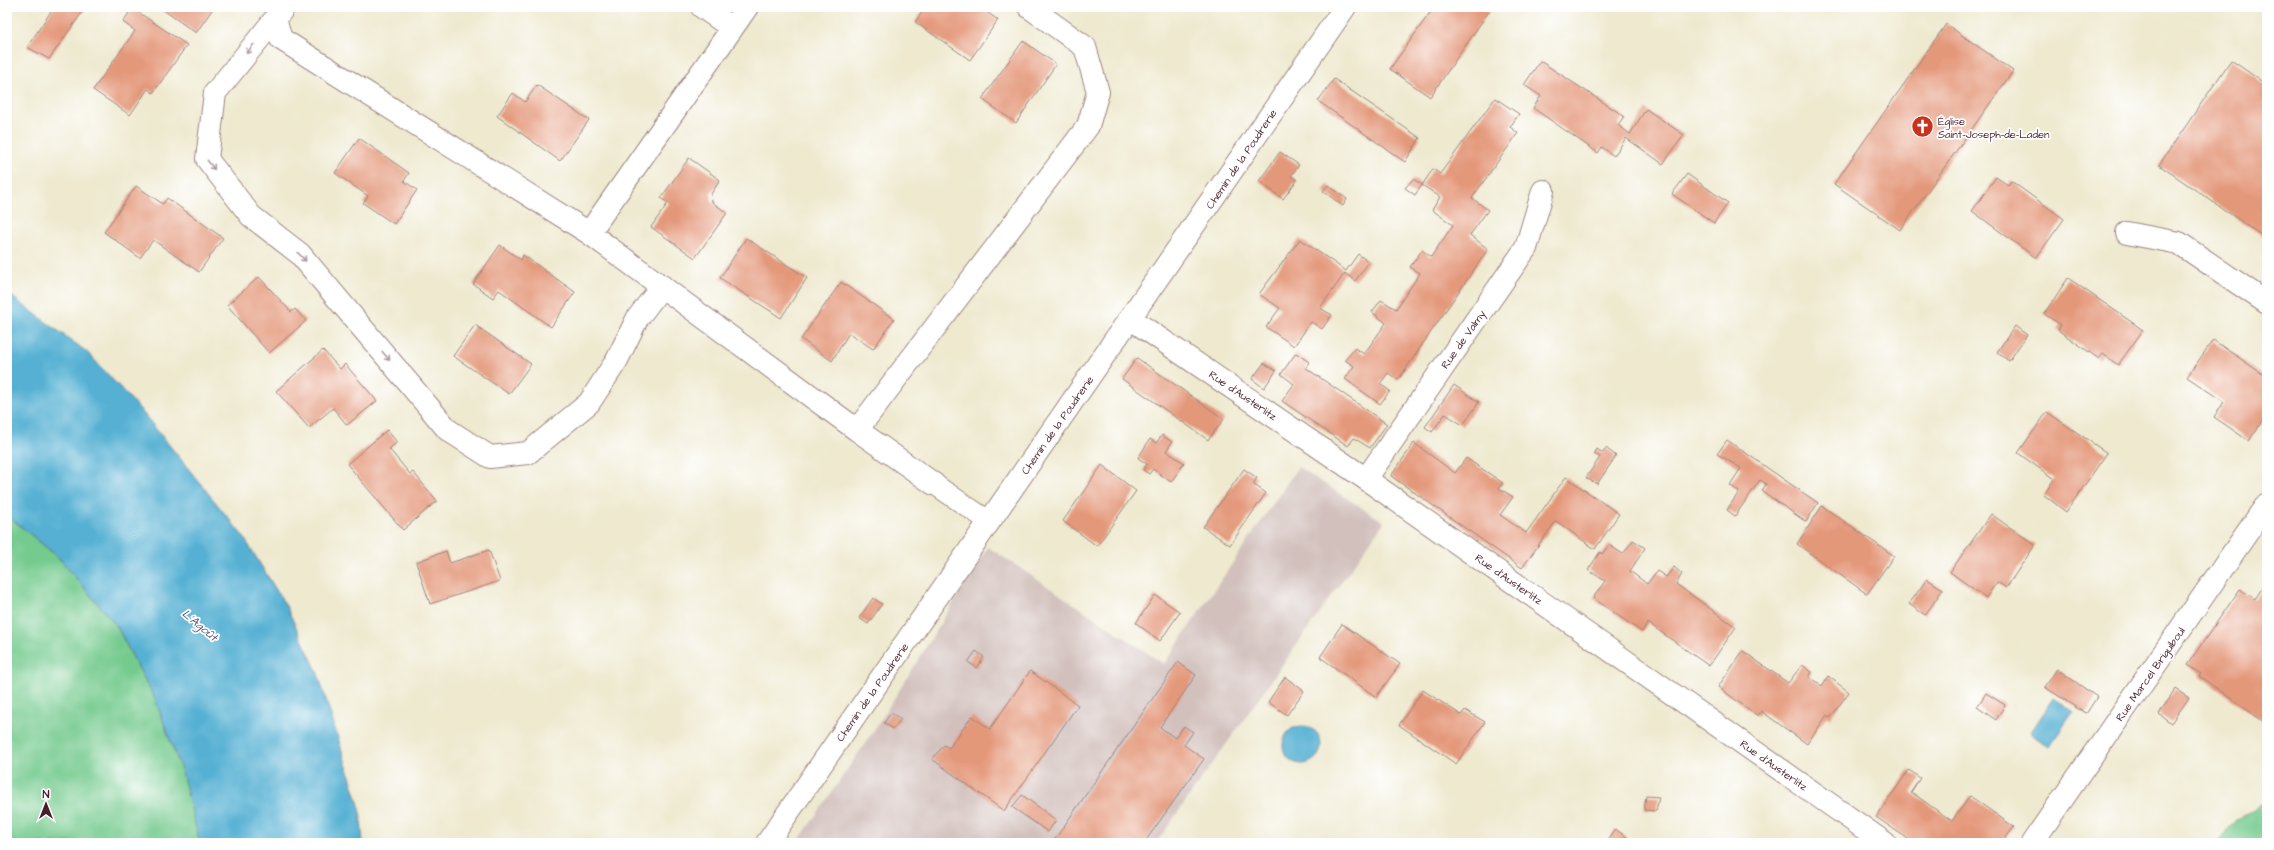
<svg xmlns="http://www.w3.org/2000/svg" width="2274" height="850" font-family="'Architects Daughter',sans-serif">
  <rect width="100%" height="100%" fill="#fff"/>
  <filter id="ink" filterUnits="userSpaceOnUse"><feTurbulence type="fractalNoise" baseFrequency=".025" numOctaves="2"/><feDisplacementMap in="SourceGraphic" scale="8" xChannelSelector="R" yChannelSelector="G"/><feConvolveMatrix kernelMatrix="1 2 1 2 8 2 1 2 1" color-interpolation-filters="sRGB"/></filter>
  <filter id="wash" filterUnits="userSpaceOnUse"><feTurbulence type="fractalNoise" baseFrequency=".012" numOctaves="4" result="noise"/><feDisplacementMap in="SourceGraphic" scale="16" xChannelSelector="R" yChannelSelector="G"/><feGaussianBlur stdDeviation="0.9" result="paint"/><feColorMatrix in="noise" values="0 0 0 0 0 0 0 0 0 0 0 0 0 0 0 0 0 1.4 0 .05"/><feComposite in="paint" operator="in"/></filter>
  <g filter="url(#wash)">
    <rect width="100%" height="100%" fill="#eee9cf"/>
    <path fill="#d1c0bc" d="M 1298,467 L 1384,522 L 1156,843 L 797,843 L 879,723 L 988,547 L 1164,664 Z"/>
    <path fill="#74ca8e" stroke="#5f745c" d="M 7,515 L 58,557 L 116,625 L 155,699 L 182,772 L 200,843 L 7,843 Z
      M 2267,801 L 2267,843 L 2216,843 L 2236,821 Z"/>
    <path fill="#55b0d3" stroke="#50687f" d="M 7,293 L 87,352 L 139,408 L 243,536 L 286,606 L 317,671 L 360,808 L 363,843 L 200,843 L 182,772 L 155,699 L 116,625 L 58,557 L 7,515 Z
      M 2054,698 L 2073,712 L 2049,747 L 2030,733 Z
      M1283 745a19 19 0 1 1 38 0a19 19 0 1 1-38 0Z"/>
    <g id="blocks">
      <path fill="#e4987a" d="M 54,7 L 86,7 L 49,59 L 27,47 Z
        M 159,7 L 214,7 L 196,33 Z
        M 926,7 L 980,7 L 998,20 L 970,60 L 915,22 Z
        M 1434,7 L 1492,7 L 1430,97 L 1390,69 Z
        M 132,8 L 187,45 L 153,93 L 148,89 L 130,115 L 93,90 L 135,31 L 123,22 Z
        M 1946,24 L 2013,71 L 1900,230 L 1834,184 Z
        M 1023,41 L 1056,64 L 1016,123 L 982,99 Z
        M 2231,60 L 2267,85 L 2267,239 L 2159,165 Z
        M 1540,61 L 1624,116 L 1618,125 L 1630,134 L 1646,109 L 1684,135 L 1663,164 L 1626,138 L 1614,156 L 1602,147 L 1598,153 L 1533,108 L 1541,96 L 1524,85 Z
        M 1334,79 L 1420,138 L 1405,162 L 1318,101 Z
        M 537,85 L 589,120 L 560,161 L 497,116 L 513,93 L 525,102 Z
        M 1495,98 L 1519,114 L 1510,127 L 1518,133 L 1472,198 L 1488,210 L 1470,235 L 1488,249 L 1398,380 L 1388,373 L 1380,384 L 1390,391 L 1380,404 L 1345,379 L 1354,366 L 1345,360 L 1355,348 L 1364,354 L 1386,323 L 1372,312 L 1381,300 L 1396,309 L 1420,273 L 1410,267 L 1422,250 L 1431,257 L 1453,225 L 1432,210 L 1440,197 L 1422,185 L 1433,169 L 1440,174 Z
        M 359,138 L 409,173 L 404,181 L 417,190 L 394,224 L 363,203 L 368,196 L 335,173 Z
        M 1280,152 L 1299,165 L 1291,176 L 1297,180 L 1283,199 L 1259,181 Z
        M 689,158 L 720,180 L 711,194 L 712,202 L 727,213 L 695,258 L 651,227 L 668,203 L 661,198 Z
        M 1687,174 L 1728,203 L 1714,223 L 1672,194 Z
        M 1996,177 L 2008,185 L 2011,181 L 2064,219 L 2036,258 L 1972,211 Z
        M 1413,179 L 1422,185 L 1415,195 L 1405,188 Z
        M 1328,185 L 1347,199 L 1343,206 L 1323,191 Z
        M 136,186 L 163,204 L 167,198 L 223,238 L 199,272 L 153,240 L 140,258 L 104,232 Z
        M 746,238 L 807,278 L 781,318 L 720,278 Z
        M 1300,239 L 1346,271 L 1358,254 L 1369,262 L 1355,281 L 1345,273 L 1320,308 L 1332,315 L 1322,329 L 1311,322 L 1294,346 L 1266,327 L 1280,308 L 1259,294 Z
        M 500,245 L 521,260 L 523,255 L 575,292 L 551,327 L 499,290 L 493,298 L 473,284 Z
        M 259,277 L 291,312 L 295,309 L 306,321 L 269,353 L 227,305 Z
        M 2068,278 L 2143,330 L 2118,365 L 2103,354 L 2099,359 L 2058,330 L 2061,325 L 2044,314 Z
        M 841,282 L 894,319 L 873,349 L 849,333 L 832,361 L 801,339 Z
        M 475,325 L 531,364 L 509,394 L 453,356 Z
        M 2015,326 L 2027,335 L 2009,361 L 1997,352 Z
        M 2213,340 L 2267,377 L 2267,414 L 2249,441 L 2214,417 L 2224,402 L 2187,377 Z
        M 323,350 L 340,369 L 345,364 L 377,401 L 347,425 L 333,408 L 309,428 L 276,391 Z
        M 1296,353 L 1309,362 L 1306,368 L 1387,424 L 1370,448 L 1354,438 L 1348,446 L 1282,401 L 1294,384 L 1281,374 Z
        M 1137,358 L 1224,419 L 1208,440 L 1122,379 Z
        M 1264,363 L 1276,371 L 1264,388 L 1252,379 Z
        M 1454,385 L 1479,402 L 1463,425 L 1445,414 L 1432,432 L 1425,427 Z
        M 2047,412 L 2107,453 L 2066,512 L 2044,495 L 2054,479 L 2018,453 Z
        M 387,430 L 397,442 L 389,449 L 410,474 L 413,472 L 437,501 L 403,530 L 347,464 Z
        M 1162,435 L 1172,442 L 1166,451 L 1184,463 L 1171,482 L 1153,469 L 1149,474 L 1143,470 L 1147,464 L 1138,458 L 1150,439 L 1156,443 Z
        M 1727,440 L 1818,503 L 1806,522 L 1762,491 L 1766,484 L 1760,480 L 1735,516 L 1727,510 L 1739,492 L 1730,485 L 1741,468 L 1717,454 Z
        M 1414,443 L 1455,473 L 1466,458 L 1503,483 L 1499,488 L 1513,497 L 1500,515 L 1526,533 L 1566,477 L 1619,514 L 1595,549 L 1556,521 L 1522,568 L 1391,476 Z
        M 1606,448 L 1616,456 L 1597,484 L 1586,478 L 1600,457 L 1594,454 L 1597,449 L 1603,453 Z
        M 1102,465 L 1136,491 L 1097,546 L 1063,521 Z
        M 1244,469 L 1257,478 L 1253,484 L 1266,493 L 1230,545 L 1203,527 Z
        M 1822,506 L 1894,556 L 1867,594 L 1797,544 Z
        M 1991,514 L 2035,545 L 2006,588 L 1997,582 L 1986,598 L 1950,572 Z
        M 1633,540 L 1645,548 L 1630,571 L 1647,584 L 1657,571 L 1666,577 L 1674,567 L 1682,574 L 1676,584 L 1736,627 L 1709,666 L 1648,623 L 1642,632 L 1593,598 L 1605,581 L 1588,570 L 1600,552 L 1602,554 L 1609,545 L 1623,554 Z
        M 489,550 L 500,581 L 430,604 L 416,562 L 446,551 L 450,563 Z
        M 1927,579 L 1943,589 L 1925,615 L 1909,604 Z
        M 2267,581 L 2267,724 L 2199,676 L 2201,674 L 2187,665 L 2240,589 L 2255,599 Z
        M 1155,595 L 1180,612 L 1160,641 L 1136,623 Z
        M 873,598 L 882,604 L 868,624 L 859,618 Z
        M 1342,624 L 1400,664 L 1376,697 L 1320,657 Z
        M 976,651 L 984,657 L 977,668 L 968,662 Z
        M 1743,651 L 1788,683 L 1802,665 L 1812,672 L 1809,677 L 1822,686 L 1828,676 L 1849,692 L 1830,718 L 1827,715 L 1807,744 L 1761,711 L 1758,716 L 1718,687 Z
        M 1178,662 L 1196,675 L 1160,727 L 1175,738 L 1184,726 L 1193,732 L 1184,745 L 1204,759 L 1144,843 L 1061,843 L 1055,839 Z
        M 2057,669 L 2097,697 L 2086,714 L 2045,687 Z
        M 1030,671 L 1078,705 L 1004,811 L 932,759 L 944,745 L 949,748 L 972,716 L 990,729 Z
        M 1285,677 L 1304,691 L 1287,715 L 1268,702 Z
        M 2175,689 L 2189,698 L 2171,723 L 2159,714 Z
        M 1423,690 L 1461,715 L 1465,710 L 1485,722 L 1456,764 L 1399,725 Z
        M 1986,693 L 2005,705 L 1996,720 L 1977,707 Z
        M 891,713 L 901,719 L 893,729 L 884,723 Z
        M 1909,770 L 1920,778 L 1911,792 L 1952,821 L 1970,796 L 2014,827 L 2002,843 L 1914,843 L 1876,817 Z
        M 1022,795 L 1056,820 L 1048,832 L 1012,807 Z
        M 1646,796 L 1659,797 L 1656,811 L 1644,810 Z
        M 1615,829 L 1628,838 L 1624,843 L 1606,843 Z"/>
    </g>
  </g>
  <g filter="url(#ink)">
    <use href="#blocks" fill-opacity="0" stroke="#9c847d" stroke-width="1"/>
    <g fill="none" stroke-linecap="round" stroke-linejoin="round">
      <defs>
        <path id="lane" d="M 934,484 L 990,522"/>
        <path id="street" d="M 702,7 L 732,28
          M 282,10 L 275,19 L 281,39 L 589,233 L 857,430 L 934,484
          M 275,19 L 215,93 L 207,159 L 251,216 L 300,254 L 448,430 L 490,457 L 528,453 L 589,403 L 617,360 L 637,319 L 662,286
          M 589,233 L 747,7
          M 2127,233 L 2179,243 L 2267,303
          M 1131,319 L 1366,479 L 1885,843
          M 857,430 L 1088,126 L 1098,92 L 1085,47 L 1029,7
          M 1366,479 L 1526,248 L 1543,191
          M 767,843 L 1345,7
          M 2032,843 L 2267,504"/>
      </defs>
      <use href="#lane" stroke="#9c847d" stroke-width="22"/>
      <use href="#street" stroke="#9c847d" stroke-width="24"/>
      <use href="#lane" stroke="#fff" stroke-width="20"/>
      <use href="#street" stroke="#fff" stroke-width="22"/>
    </g>
    <defs><path id="oneway-shaft" d="M-6 0H5M1.5-3L5.5 0L1.5 3" fill="none" stroke-width="1.6" stroke-linecap="round" stroke-linejoin="round"/></defs>
    <g stroke="#ae9aa0">
      <use href="#oneway-shaft" transform="translate(250 49) rotate(129)"/>
      <use href="#oneway-shaft" transform="translate(211 165) rotate(52)"/>
      <use href="#oneway-shaft" transform="translate(302 257) rotate(46)"/>
      <use href="#oneway-shaft" transform="translate(386 356) rotate(50)"/>
    </g>
  </g>
  <defs>
    <symbol id="church-disc" viewBox="-11 -11 22 22"><circle r="9.5" fill="#c8321e" stroke="#fff"/><path d="M-1.2-6h2.4v3.5h3.3v2.4h-3.3V6h-2.4V-.1h-3.3v-2.4h3.3Z" fill="#fff"/></symbol>
  </defs>
  <g fill-rule="evenodd">
    <use href="#church-disc" x="1910" y="114" width="25" height="25"/>
  </g>
  <g text-anchor="middle" stroke-width="3.5" stroke-linejoin="round" paint-order="stroke">
    <g font-size="11" fill="#4a1f2b" stroke="#fff" text-anchor="start">
      <text x="1938" y="125">Église<tspan x="1938" dy="13">Saint-Joseph-de-Laden</tspan></text>
    </g>
    <g font-size="11" fill="#4a1f2b" stroke="#fff">
      <text transform="translate(1241 159) rotate(-56)" y="4">Chemin de la Poudrerie</text>
      <text transform="translate(1463 339) rotate(-55)" y="4">Rue de Valmy</text>
      <text transform="translate(1243 395) rotate(34)" y="4">Rue d'Austerlitz</text>
      <text transform="translate(1057 425) rotate(-55)" y="4">Chemin de la Poudrerie</text>
      <text transform="translate(1509 579) rotate(35)" y="4">Rue d'Austerlitz</text>
      <text transform="translate(2150 674) rotate(-55)" y="4">Rue Marcel Briguiboul</text>
      <text transform="translate(872 692) rotate(-55)" y="4">Chemin de la Poudrerie</text>
      <text transform="translate(1774 765) rotate(35)" y="4">Rue d'Austerlitz</text>
    </g>
    <g font-size="12" font-style="italic" fill="#4e596e" stroke="#fff">
      <text transform="translate(200 625) rotate(40)" y="4">L'Agoût</text>
    </g>
  </g>
  <rect width="2274" height="850" fill="none" stroke="#fff" stroke-width="24"/>
  <g transform="translate(46 804)" stroke="#ffffff" stroke-width="3" paint-order="stroke">
  <path d="M0-3L7 15L0 10L-7 15Z" fill="#4a1f2b"/>
  <text y="-6" font-size="11" font-weight="bold" text-anchor="middle" fill="#4a1f2b">N</text>
  </g>
</svg>
